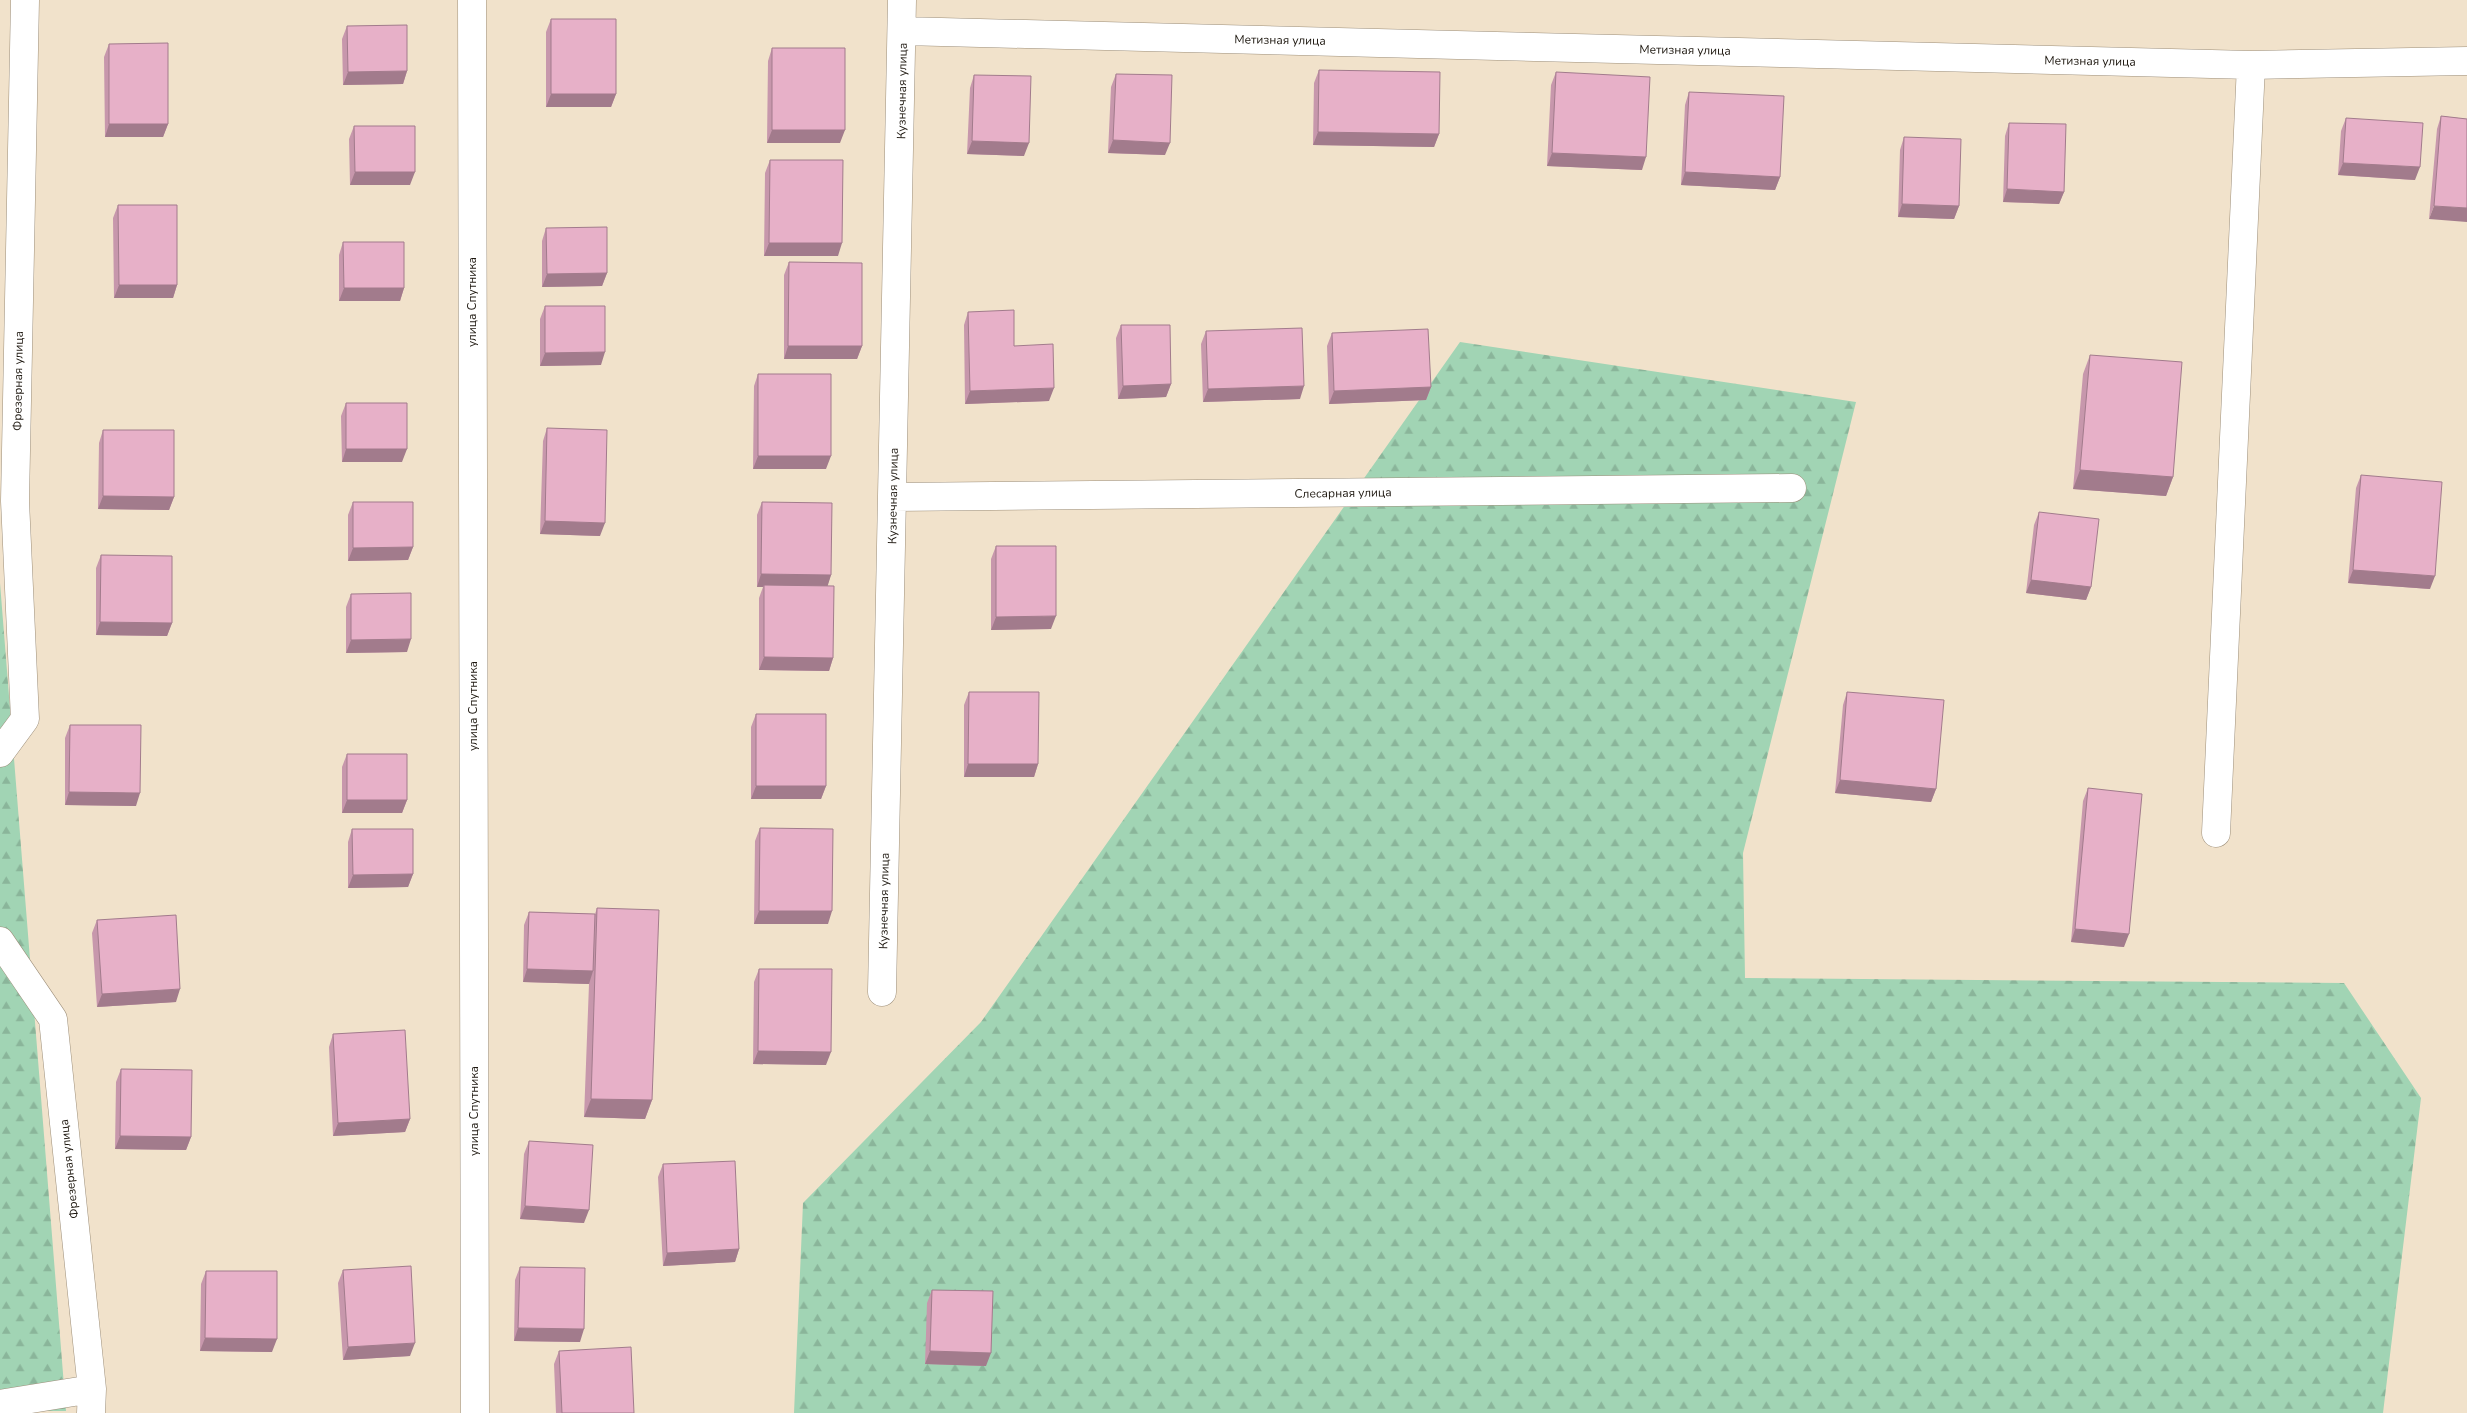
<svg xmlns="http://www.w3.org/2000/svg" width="2467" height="1413" font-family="'Nunito Sans',sans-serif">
  <defs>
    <pattern id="forest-firs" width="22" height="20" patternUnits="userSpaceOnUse" patternTransform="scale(1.25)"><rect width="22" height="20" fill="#a1d4b4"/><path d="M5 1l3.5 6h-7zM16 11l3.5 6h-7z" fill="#8ab59a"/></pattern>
  </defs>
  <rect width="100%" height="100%" fill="#f1e2cb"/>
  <path fill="url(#forest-firs)" d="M 1460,342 L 1856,402 L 1743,853 L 1745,978 L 2344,983 L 2421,1098 L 2383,1413 L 794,1413 L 803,1203 L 981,1022 Z
    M 0,583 L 66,1411 L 0,1411 Z"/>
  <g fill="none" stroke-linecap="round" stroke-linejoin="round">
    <defs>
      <path id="minor" d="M 472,0 L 475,1413
        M 903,31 L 2251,65 L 2467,61
        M 893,497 L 1792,488
        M 0,753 L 25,719 L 15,501 L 25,0
        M 2216,833 L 2251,65
        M 0,941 L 53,1019 L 92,1389 L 91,1413
        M 882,992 L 902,0
        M 0,1404 L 92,1389"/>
    </defs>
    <use href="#minor" stroke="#9d8f7a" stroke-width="29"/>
    <use href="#minor" stroke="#fff" stroke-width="28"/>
  </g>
  <path fill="#c797ac" d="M 551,19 L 616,94 L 611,107 L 546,107 L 546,32 Z
    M 347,26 L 407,71 L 403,84 L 343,85 L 342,39 Z
    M 109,44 L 168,124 L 163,137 L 105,137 L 104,57 Z
    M 772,48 L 840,143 L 767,143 L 768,61 Z
    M 1319,70 L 1439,134 L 1434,147 L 1313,145 L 1314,83 Z
    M 1556,72 L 1642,170 L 1547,166 L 1551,85 Z
    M 1116,74 L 1165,155 L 1108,153 L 1111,87 Z
    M 974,75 L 1024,156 L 967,154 L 970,88 Z
    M 1689,92 L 1780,177 L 1775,190 L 1681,185 L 1685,105 Z
    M 2441,116 L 2467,119 L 2429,219 L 2437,129 Z
    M 2346,118 L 2415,180 L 2338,175 L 2341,131 Z
    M 2009,123 L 2064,192 L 2059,204 L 2003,202 L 2005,136 Z
    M 354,126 L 410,185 L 350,185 L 349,139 Z
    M 1904,137 L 1959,206 L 1954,219 L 1898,217 L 1900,150 Z
    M 770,160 L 838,256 L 764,256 L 765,173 Z
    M 118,205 L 177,285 L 173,298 L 114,298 L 113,218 Z
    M 546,228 L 607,273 L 602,286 L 542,287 L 542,241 Z
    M 343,242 L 404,288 L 400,301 L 339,301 L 339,255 Z
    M 789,262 L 862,346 L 857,359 L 784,359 L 784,275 Z
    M 545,306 L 601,365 L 540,366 L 540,319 Z
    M 968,312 L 1014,346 L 1049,401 L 965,404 L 964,325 Z
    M 1121,325 L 1171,384 L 1166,397 L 1118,399 L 1116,338 Z
    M 1206,331 L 1300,399 L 1203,402 L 1201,344 Z
    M 1332,333 L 1431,387 L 1426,400 L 1329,404 L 1327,346 Z
    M 2090,355 L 2173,477 L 2166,496 L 2073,489 L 2083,374 Z
    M 758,374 L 826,469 L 753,469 L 754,386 Z
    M 346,403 L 402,462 L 342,462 L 341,416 Z
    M 547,428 L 600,536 L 540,534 L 543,441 Z
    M 103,430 L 174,497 L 169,510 L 98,509 L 99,443 Z
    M 2361,475 L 2430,589 L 2348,583 L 2356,488 Z
    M 353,502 L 413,547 L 408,560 L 348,561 L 348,515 Z
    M 762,502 L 831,575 L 827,586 L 833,658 L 829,671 L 759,670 L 759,598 L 763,587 L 757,587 L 757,515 Z
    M 2039,512 L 2091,587 L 2086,600 L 2026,593 L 2034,525 Z
    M 996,546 L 1051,629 L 991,630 L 991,559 Z
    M 101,555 L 172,623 L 167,636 L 96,635 L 96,568 Z
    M 351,594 L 407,652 L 346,653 L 346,607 Z
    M 969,692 L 1038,764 L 1034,777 L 964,777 L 964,705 Z
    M 1847,692 L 1936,789 L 1931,802 L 1835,793 L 1843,705 Z
    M 756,714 L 826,786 L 821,799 L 751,799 L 751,727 Z
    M 70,725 L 136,806 L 65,805 L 65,738 Z
    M 347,754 L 407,800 L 402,813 L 342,813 L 342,767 Z
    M 2088,788 L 2124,947 L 2071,942 L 2083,801 Z
    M 760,828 L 828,924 L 754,924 L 755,841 Z
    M 352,829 L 413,874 L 408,887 L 348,888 L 348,842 Z
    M 597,908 L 652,1100 L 645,1119 L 584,1117 L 589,984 L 523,982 L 524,925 L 529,912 L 595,914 Z
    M 97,920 L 176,1002 L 97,1007 L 92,933 Z
    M 759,969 L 826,1065 L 753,1064 L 754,982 Z
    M 333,1034 L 410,1119 L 405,1132 L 333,1136 L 329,1047 Z
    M 121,1069 L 191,1137 L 186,1150 L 115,1149 L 116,1082 Z
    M 529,1141 L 584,1223 L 520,1219 L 524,1154 Z
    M 663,1164 L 739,1249 L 735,1262 L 663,1266 L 658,1177 Z
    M 520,1267 L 580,1342 L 514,1341 L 515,1280 Z
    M 343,1270 L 410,1356 L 343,1360 L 338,1283 Z
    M 206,1271 L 272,1352 L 200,1351 L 201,1284 Z
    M 932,1290 L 986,1366 L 925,1364 L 927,1303 Z
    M 559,1351 L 634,1413 L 556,1413 L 554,1364 Z"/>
  <path fill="#a27b8c" d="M 407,71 L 403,84 L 343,85 L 348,72 Z
    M 551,94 L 616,94 L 611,107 L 546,107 Z
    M 109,124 L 168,124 L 163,137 L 105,137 Z
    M 772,130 L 845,130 L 840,143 L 767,143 Z
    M 1318,132 L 1439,134 L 1434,147 L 1313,145 Z
    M 1113,140 L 1170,143 L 1165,155 L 1108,153 Z
    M 972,141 L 1029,143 L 1024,156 L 967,154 Z
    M 1552,153 L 1646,157 L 1642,170 L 1547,166 Z
    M 2343,163 L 2420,167 L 2415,180 L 2338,175 Z
    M 355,172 L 415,172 L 410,185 L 350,185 Z
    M 1685,172 L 1780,177 L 1775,190 L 1681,185 Z
    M 2007,189 L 2064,192 L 2059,204 L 2003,202 Z
    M 1902,204 L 1959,206 L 1954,219 L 1898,217 Z
    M 2434,206 L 2467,208 L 2467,222 L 2429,219 Z
    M 769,243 L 842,243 L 838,256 L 764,256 Z
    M 607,273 L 602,286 L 542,287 L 547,274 Z
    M 119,285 L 177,285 L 173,298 L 114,298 Z
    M 344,288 L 404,288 L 400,301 L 339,301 Z
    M 788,346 L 862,346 L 857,359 L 784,359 Z
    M 605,352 L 601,365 L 540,366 L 545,353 Z
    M 1171,384 L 1166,397 L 1118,399 L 1123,386 Z
    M 1304,386 L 1300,399 L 1203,402 L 1208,389 Z
    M 1431,387 L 1426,400 L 1329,404 L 1334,391 Z
    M 1054,388 L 1049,401 L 965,404 L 970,391 Z
    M 346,449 L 407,449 L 402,462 L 342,462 Z
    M 758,456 L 831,456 L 826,469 L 753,469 Z
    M 2080,470 L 2173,477 L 2166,496 L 2073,489 Z
    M 103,496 L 174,497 L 169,510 L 98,509 Z
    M 545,521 L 605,523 L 600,536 L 540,534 Z
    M 413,547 L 408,560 L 348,561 L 353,548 Z
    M 2353,570 L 2435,576 L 2430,589 L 2348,583 Z
    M 761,574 L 831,575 L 827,588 L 764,585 L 763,587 L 757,587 Z
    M 2031,580 L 2091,587 L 2086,600 L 2026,593 Z
    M 1056,616 L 1051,629 L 991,630 L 996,617 Z
    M 100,622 L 172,623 L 167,636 L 96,635 Z
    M 411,639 L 407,652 L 346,653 L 351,640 Z
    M 764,657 L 833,658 L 829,671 L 759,670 Z
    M 968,764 L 1038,764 L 1034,777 L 964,777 Z
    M 1840,780 L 1936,789 L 1931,802 L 1835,793 Z
    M 756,786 L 826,786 L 821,799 L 751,799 Z
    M 69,792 L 140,793 L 136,806 L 65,805 Z
    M 347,800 L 407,800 L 402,813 L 342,813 Z
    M 413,874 L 408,887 L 348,888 L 353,875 Z
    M 759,911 L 832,911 L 828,924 L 754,924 Z
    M 2075,929 L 2129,934 L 2124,947 L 2071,942 Z
    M 527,969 L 593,971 L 589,984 L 523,982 Z
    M 180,989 L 176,1002 L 97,1007 L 102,994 Z
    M 758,1051 L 831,1052 L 826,1065 L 753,1064 Z
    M 591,1099 L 652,1100 L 645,1119 L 584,1117 Z
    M 410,1119 L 405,1132 L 333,1136 L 338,1123 Z
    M 120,1136 L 191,1137 L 186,1150 L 115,1149 Z
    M 525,1206 L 589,1210 L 584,1223 L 520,1219 Z
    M 739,1249 L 735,1262 L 663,1266 L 667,1253 Z
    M 518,1328 L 584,1329 L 580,1342 L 514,1341 Z
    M 205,1338 L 277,1339 L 272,1352 L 200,1351 Z
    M 415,1343 L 410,1356 L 343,1360 L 348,1347 Z
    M 930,1351 L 991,1353 L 986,1366 L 925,1364 Z"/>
  <path fill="#e7b0c8" stroke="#a27b8c" d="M 551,19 L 616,19 L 616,94 L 551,94 Z
    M 407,25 L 407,71 L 348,72 L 347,26 Z
    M 168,43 L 168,124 L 109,124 L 109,44 Z
    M 772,48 L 845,48 L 845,130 L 772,130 Z
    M 1319,70 L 1440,72 L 1439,134 L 1318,132 Z
    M 1556,72 L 1650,77 L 1646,157 L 1552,153 Z
    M 1116,74 L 1172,75 L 1170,143 L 1113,140 Z
    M 974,75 L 1031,76 L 1029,143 L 972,141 Z
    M 1689,92 L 1784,96 L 1780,177 L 1685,172 Z
    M 2441,116 L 2467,119 L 2467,208 L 2434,206 Z
    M 2346,118 L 2423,123 L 2420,167 L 2343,163 Z
    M 2009,123 L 2066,124 L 2064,192 L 2007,189 Z
    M 354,126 L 415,126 L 415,172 L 355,172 Z
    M 1904,137 L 1961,139 L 1959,206 L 1902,204 Z
    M 770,160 L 843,160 L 842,243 L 769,243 Z
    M 118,205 L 177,205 L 177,285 L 119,285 Z
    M 607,227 L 607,273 L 547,274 L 546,228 Z
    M 343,242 L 404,242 L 404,288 L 344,288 Z
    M 789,262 L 862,263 L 862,346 L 788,346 Z
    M 545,306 L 605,306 L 605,352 L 545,353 Z
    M 1014,310 L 1014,346 L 1053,344 L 1054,388 L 970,391 L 968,312 Z
    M 1121,325 L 1170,325 L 1171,384 L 1123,386 Z
    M 1302,328 L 1304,386 L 1208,389 L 1206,331 Z
    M 1428,329 L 1431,387 L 1334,391 L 1332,333 Z
    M 2090,355 L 2182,362 L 2173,477 L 2080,470 Z
    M 758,374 L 831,374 L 831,456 L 758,456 Z
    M 346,403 L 407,403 L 407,449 L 346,449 Z
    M 547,428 L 607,430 L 605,523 L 545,521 Z
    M 103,430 L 174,430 L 174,497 L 103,496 Z
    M 2361,475 L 2442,482 L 2435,576 L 2353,570 Z
    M 353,502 L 413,502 L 413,547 L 353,548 Z
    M 762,502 L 832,503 L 831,575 L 761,574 Z
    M 2039,512 L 2099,519 L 2091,587 L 2031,580 Z
    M 996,546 L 1056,546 L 1056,616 L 996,617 Z
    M 101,555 L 172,556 L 172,623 L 100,622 Z
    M 764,585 L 834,586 L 833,658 L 764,657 Z
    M 411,593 L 411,639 L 351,640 L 351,594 Z
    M 969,692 L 1039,692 L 1038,764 L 968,764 Z
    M 1847,692 L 1944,700 L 1936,789 L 1840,780 Z
    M 756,714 L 826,714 L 826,786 L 756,786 Z
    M 70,725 L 141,725 L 140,793 L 69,792 Z
    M 347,754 L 407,754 L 407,800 L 347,800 Z
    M 2088,788 L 2142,794 L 2129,934 L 2075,929 Z
    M 760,828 L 833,829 L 832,911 L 759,911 Z
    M 352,829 L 413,829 L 413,874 L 353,875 Z
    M 597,908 L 659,910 L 652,1100 L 591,1099 Z
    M 529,912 L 595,914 L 593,971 L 527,969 Z
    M 176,915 L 180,989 L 102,994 L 97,920 Z
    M 759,969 L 832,969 L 831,1052 L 758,1051 Z
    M 405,1030 L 410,1119 L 338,1123 L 333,1034 Z
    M 121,1069 L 192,1070 L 191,1137 L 120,1136 Z
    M 529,1141 L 593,1145 L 589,1210 L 525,1206 Z
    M 735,1161 L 739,1249 L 667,1253 L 663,1164 Z
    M 411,1266 L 415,1343 L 348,1347 L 343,1270 Z
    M 520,1267 L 585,1268 L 584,1329 L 518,1328 Z
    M 206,1271 L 277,1271 L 277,1339 L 205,1338 Z
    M 932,1290 L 993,1291 L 991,1353 L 930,1351 Z
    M 631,1347 L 634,1413 L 562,1413 L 559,1351 Z"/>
  <g text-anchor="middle" stroke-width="4" stroke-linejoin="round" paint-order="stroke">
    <g font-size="12" fill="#1d170f" stroke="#fff">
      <text transform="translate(1280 40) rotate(1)" y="4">Метизная улица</text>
      <text transform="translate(1685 50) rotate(1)" y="4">Метизная улица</text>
      <text transform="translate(2090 61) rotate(1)" y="4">Метизная улица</text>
      <text transform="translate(902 91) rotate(-89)" y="4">Кузнечная улица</text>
      <text transform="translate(472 302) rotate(-90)" y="4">улица Спутника</text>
      <text transform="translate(18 381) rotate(-89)" y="4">Фрезерная улица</text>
      <text transform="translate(1343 493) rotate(-1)" y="4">Слесарная улица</text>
      <text transform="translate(893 496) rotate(-89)" y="4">Кузнечная улица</text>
      <text transform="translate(473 706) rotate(-90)" y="4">улица Спутника</text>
      <text transform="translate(884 901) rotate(-89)" y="4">Кузнечная улица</text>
      <text transform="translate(474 1111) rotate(-90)" y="4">улица Спутника</text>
      <text transform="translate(69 1169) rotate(-96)" y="4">Фрезерная улица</text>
    </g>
  </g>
</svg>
